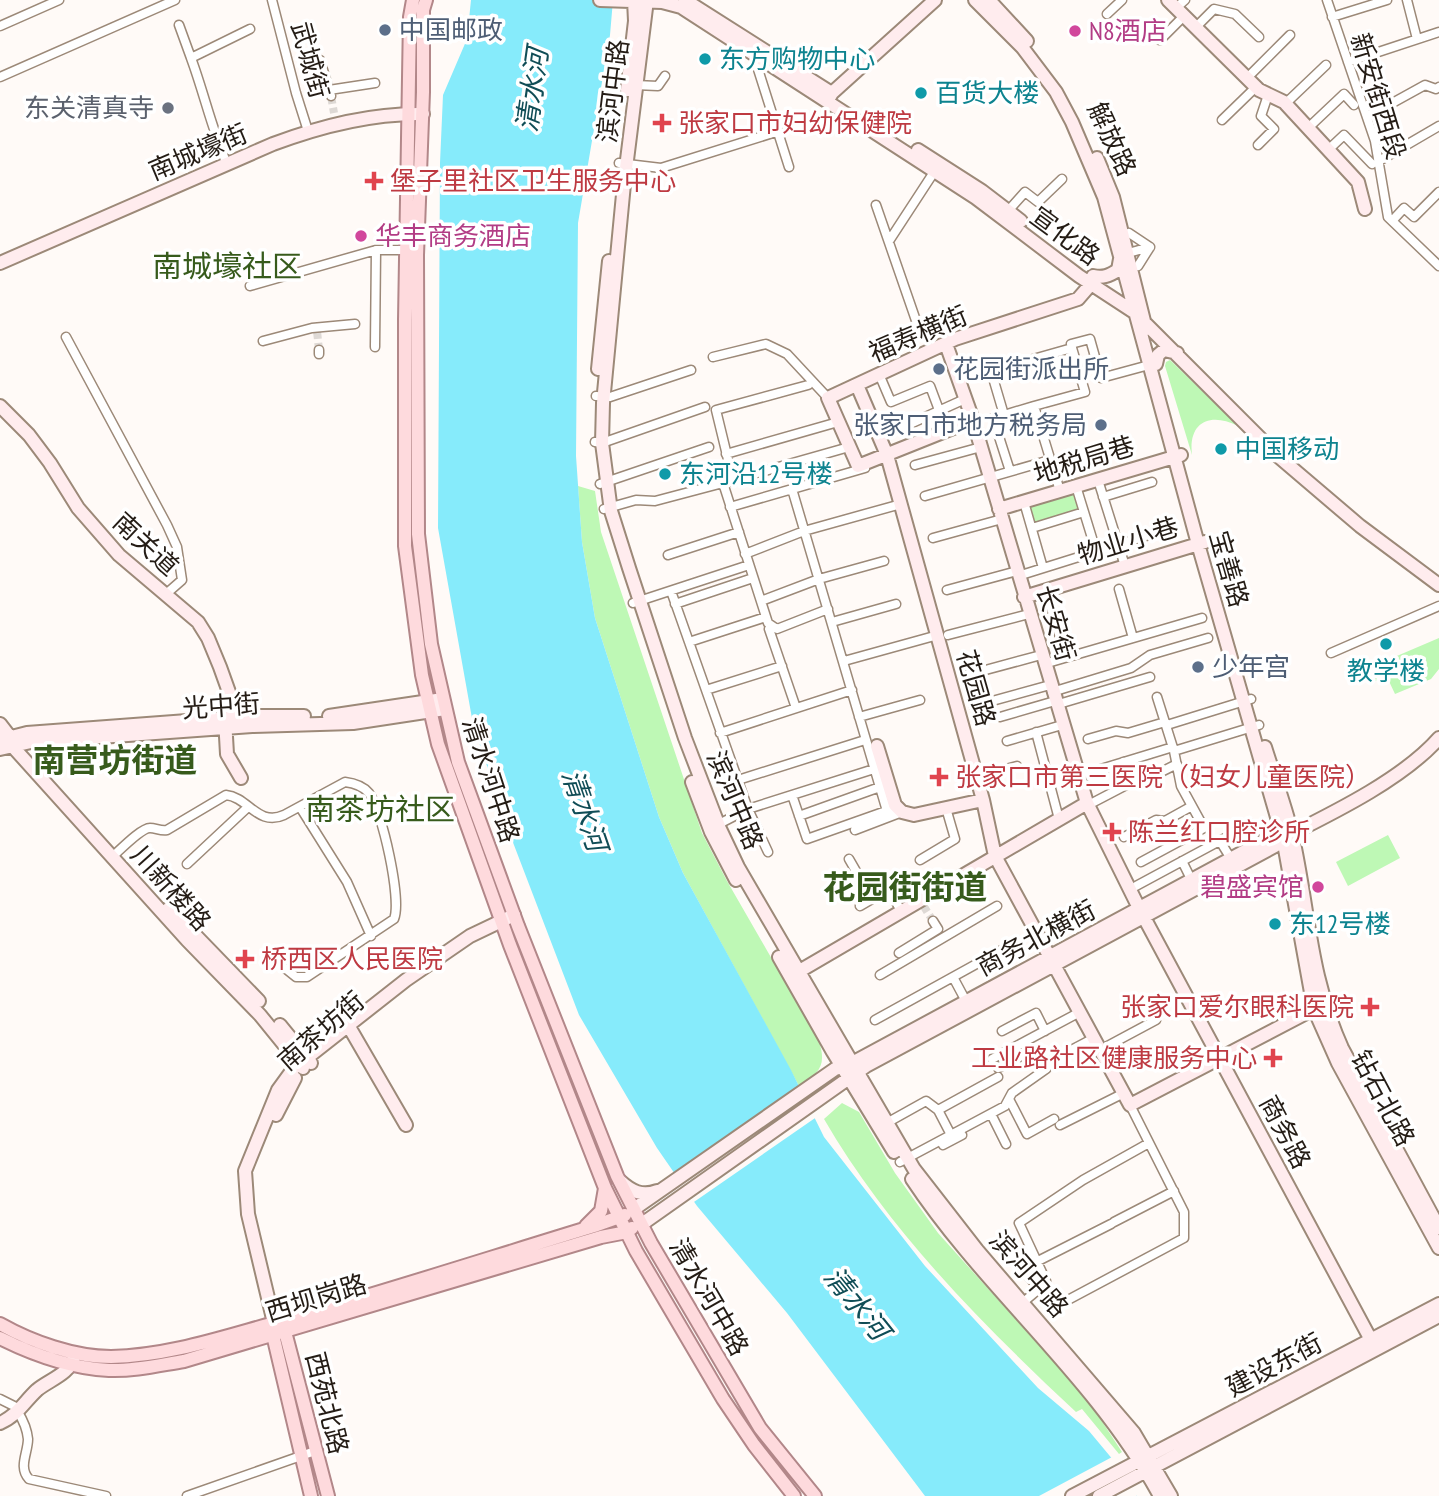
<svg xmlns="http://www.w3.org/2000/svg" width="1439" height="1496" font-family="'PT Sans Narrow','Noto Sans SC',sans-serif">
  <rect width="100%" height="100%" fill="#fffaf7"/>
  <path fill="#bef8b5" d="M 1170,360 L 1238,426 C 1210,412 1188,422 1192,455 L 1165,366 L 1166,362 Z
    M 578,486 L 595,491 L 601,532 L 702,833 L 727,881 L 819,1041 C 827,1067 819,1072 799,1086 L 683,873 L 659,817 L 595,618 L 582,542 Z
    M 1075,489 L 1081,511 L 1033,525 L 1027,503 Z
    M 1439,638 L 1439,669 L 1431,679 L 1395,694 L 1387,677 L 1370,683 L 1364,670 Z
    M 1388,835 L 1400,858 L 1348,886 L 1336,862 Z
    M 842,1103 L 859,1112 L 895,1173 L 938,1233 L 1088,1400 L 1122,1452 L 1119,1454 L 1082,1409 L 1076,1412 C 982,1324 889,1231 824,1119 Z"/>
  <path fill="#86ebfb" d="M 471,0 L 613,0 L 610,35 L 578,223 L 576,456 L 582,542 L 595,618 L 659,817 L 683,873 L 791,1070 L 824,1137 L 925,1266 L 1038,1388 L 1089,1431 L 1119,1467 L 1137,1496 L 925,1496 L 787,1313 L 697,1206 L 657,1148 L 579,1015 L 509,832 L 473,724 L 438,528 L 440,163 L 443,95 L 467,39 Z"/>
  <path fill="#fffaf7" d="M 802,1084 L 818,1116 L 691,1204 L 671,1175 Z
    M 1114,1456 L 1140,1494 L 1136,1496 L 1039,1496 Z"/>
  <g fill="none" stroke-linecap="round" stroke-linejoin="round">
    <path stroke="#ded9d5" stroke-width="8" stroke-dasharray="8 4" stroke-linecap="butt" d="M 331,96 L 334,113
      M 317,331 L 319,350
      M 923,905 L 933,921"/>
    <defs>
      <path id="street" d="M 272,0 L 296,93 L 308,131
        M 1327,0 L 1375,141 L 1388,217 L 1439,266
        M 1407,0 L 1417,39
        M 1176,8 L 1185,0
        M 1107,14 L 1122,0
        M 1332,17 L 1387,0
        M 179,25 L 191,58
        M 0,26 L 59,0
        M 1146,26 L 1160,40 L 1184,16
        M 1196,27 L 1214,9 L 1235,14 L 1259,37
        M 763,58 L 757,66 L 789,167
        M 320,60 L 331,96
        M 1348,62 L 1439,32
        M 0,77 L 175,0
        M 1247,78 L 1290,35
        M 635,85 L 658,86 L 665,76
        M 329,90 L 375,83
        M 1285,104 L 1326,65
        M 1367,117 L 1425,85 L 1436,89 L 1439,87
        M 1222,120 L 1256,87
        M 1308,128 L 1344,94 L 1354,105
        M 1258,145 L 1274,129 L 1261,116 L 1268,95
        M 1328,150 L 1344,135 L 1372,164
        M 1379,161 L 1439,126
        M 619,163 L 661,168 L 776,132
        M 227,164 C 212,130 204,93 191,58 L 250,29
        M 876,205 L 921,335
        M 1008,211 L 1025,192 L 1038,202 L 1062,179
        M 1392,221 L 1404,208 L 1414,217 L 1439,192
        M 1129,233 L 1150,247 L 1138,266
        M 889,241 L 936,169
        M 1128,253 L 1150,247
        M 250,286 L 376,250 L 406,250
        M 66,337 L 167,525 L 177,547 L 182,580 L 166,594
        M 263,341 L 312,328 L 355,324
        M 375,347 L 376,250
        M 319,350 L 319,354
        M 713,357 L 766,344 L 787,354 L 828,398
        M 879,374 L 891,402 L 930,386 L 939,410
        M 808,385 L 716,410 L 733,480 L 723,483 L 768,623 L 777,629 L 828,609
        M 596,396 L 610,397 L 691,370
        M 1034,406 L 1085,392 L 1072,348
        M 1004,415 L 993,418 L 1010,471
        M 901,428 L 965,399
        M 595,442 L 602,443 L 705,407
        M 726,454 L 838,422
        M 915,465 L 981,447
        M 733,480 L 849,447
        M 1098,480 L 1125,566
        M 600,484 L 709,447
        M 1076,486 L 1096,551
        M 792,489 L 887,811
        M 1060,491 L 1034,406 L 1004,415 L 991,371 L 1072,348 L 1071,344 L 1090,339 L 1101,378 L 1149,365
        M 925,496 L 1050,460
        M 1103,497 L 1152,482
        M 1024,502 L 1043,568
        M 730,507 L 865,468
        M 604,509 L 636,500 L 655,501 L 723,483
        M 1032,528 L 1084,512
        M 933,538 L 1002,519
        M 745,554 L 804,531 L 901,504
        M 668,555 L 739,532
        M 1018,576 L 1165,530
        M 1119,589 L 1133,638
        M 947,590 L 1017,571
        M 671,591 L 748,809 L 874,769
        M 761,601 L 819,579 L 884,561
        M 633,603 L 749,565
        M 675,604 L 753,578
        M 1051,608 L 1066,657
        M 832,622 L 896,604
        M 771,626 L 769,629 L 796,708
        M 948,635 L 1029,614
        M 689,642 L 766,617
        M 1331,653 L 1439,606
        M 844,661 L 938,635
        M 1044,664 L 1202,618
        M 967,675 L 1041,655
        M 706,690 L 782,666
        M 1052,692 L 1131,668 L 1150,655 L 1208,638
        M 1062,703 L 1150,677
        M 974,706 L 1050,685
        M 859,717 L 920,700
        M 1000,717 L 1055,701
        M 1167,725 L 1251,699
        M 1036,732 L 1059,819
        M 720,733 L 852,690
        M 1088,739 L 1116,731 L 1128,733 L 1165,722
        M 1007,741 L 1062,725
        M 1174,751 L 1259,725
        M 1123,762 L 1132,782
        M 1078,776 L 1173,747
        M 977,777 L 1017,766
        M 738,780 L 865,740
        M 792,795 L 807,839 L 889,810
        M 1094,802 L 1138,779 L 1147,779 L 1177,764
        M 300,807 L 347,882 L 371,936
        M 799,816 L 880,787
        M 715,826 L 748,809 L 768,852
        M 855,830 L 902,812
        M 1124,837 L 1156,820 L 1165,821 L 1192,806
        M 1220,841 L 1233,862
        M 112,857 C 119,851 141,828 150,828 C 156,828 160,831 167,830 L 226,795 C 248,797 258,827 284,815 L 345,782 C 353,783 363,786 369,793 C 382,810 402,900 394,919 L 307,977 L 296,977 L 281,965
        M 849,859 L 872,899
        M 920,860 L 955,839 L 946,808
        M 1182,861 L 1193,883
        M 1141,862 L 1204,828 L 1181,786 L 1174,751 L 1157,697
        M 187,864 L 248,807
        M 1136,886 L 1251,824
        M 860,906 L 889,889 L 901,911
        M 899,953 L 938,929 L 933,921
        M 880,975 L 997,906
        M 953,977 L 968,1005
        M 875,1020 L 1018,941
        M 1002,1031 L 1036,1013 L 1045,1031
        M 1100,1050 L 1156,1020
        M 992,1059 L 1080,1012
        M 998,1068 L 1029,1052 L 1024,1042
        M 1009,1099 L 1027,1134 L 1054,1119
        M 938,1110 L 998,1077
        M 991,1114 L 1006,1144
        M 883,1125 L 926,1101 L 938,1110 L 951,1135
        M 1060,1125 L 1124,1093
        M 943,1145 L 962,1135
        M 900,1162 L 1005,1106 L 1012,1093 L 1046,1069 L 1054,1059 L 1094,1038
        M 1114,1222 L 1174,1191
        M 1003,1242 C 1019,1262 1038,1299 1066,1301 L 1184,1238 L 1184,1212 L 1130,1105
        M 1038,1261 L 1111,1224
        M 1021,1304 L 1045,1284 L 1046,1281 L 1019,1223 L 1083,1180 L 1149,1143
        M 0,1399 L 20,1409
        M 18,1412 C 23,1420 27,1429 28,1439 C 28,1453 18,1467 29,1479 L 106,1496
        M 187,1496 L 315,1451"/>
      <path id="secondary" d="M 600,0 L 662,2 L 681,7 L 976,198 L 1079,276 L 1134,312 L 1279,457 L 1360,526 L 1439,585
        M 647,0 L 624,184 L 603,403 L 602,443 L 611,511 L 629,568 L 685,738 L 720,829 L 738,867 L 914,1169 L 977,1250 L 1134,1433 L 1171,1496
        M 685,0 L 830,92
        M 975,0 L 1022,47 L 1056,92 L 1072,122 L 1104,197 L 1198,544 L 1283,838 L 1314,1009 L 1338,1063 L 1439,1248
        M 989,0 L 1027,41
        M 1168,0 L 1259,90 L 1284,102 L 1358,182 L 1365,209
        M 627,90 L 635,21 L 634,0
        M 828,100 L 832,93 L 935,0
        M 918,150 L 982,191 L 1021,221
        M 1097,158 L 1113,197 L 1146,329
        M 0,263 L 273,144 C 321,126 371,113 423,114
        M 1093,276 C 1103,278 1109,276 1118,270 L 1120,259
        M 946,344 L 973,420 L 1087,803 L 1139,908 L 1371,1340
        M 1156,364 L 1158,355 L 1164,350 L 1177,353
        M 598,369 L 609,261
        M 857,385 L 887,455 L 983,800 L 995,856 L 1130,1105 L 1314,1009
        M 0,406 L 29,435 L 50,463 L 78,508 L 119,555 L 198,622 L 208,638 L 220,667 L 234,706 L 237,725
        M 973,420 L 858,466 L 828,398 L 955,339 L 1078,299 L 1091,284
        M 999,509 L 1181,455
        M 1024,597 L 1205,542
        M 329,716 L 443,699
        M 225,719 L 227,754 L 241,778
        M 0,724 L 10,737
        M 5,738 L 187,940 L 260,1015 L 303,1068
        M 0,740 L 27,733 L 254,716 L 304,716
        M 877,746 L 895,805 L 902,812 L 914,815 L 983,800
        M 1265,747 C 1274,776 1285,805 1292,834 C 1309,909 1309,975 1342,1048 L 1439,1228
        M 0,749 L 31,742 L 252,726 L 353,723 L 445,709
        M 692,782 L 711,832 L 736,880
        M 169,908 L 259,1001
        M 779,957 L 833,1052 L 894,1152
        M 791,976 L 1087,803
        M 280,1025 L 311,1063
        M 348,1025 L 406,1125
        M 276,1115 L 295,1078
        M 912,1179 C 986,1291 1096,1377 1160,1496
        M 620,1181 C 631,1191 642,1197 657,1191
        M 634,1209 L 835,1069 L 852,1063 L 1271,837 L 1283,838
        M 642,1224 L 866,1066 L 1275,846 L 1283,838 C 1333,813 1403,779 1439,738
        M 274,1323 L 248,1214 L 245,1171 L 278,1090 L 294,1068 L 406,980 L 470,936 L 514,915
        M 0,1423 C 17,1416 24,1402 37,1390 C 49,1380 70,1374 74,1357
        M 1072,1496 L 1439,1304
        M 1099,1496 L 1439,1316"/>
      <path id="primary" d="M 413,0 L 410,17 L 405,320 L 405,546 L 422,675 L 438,744 L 510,945 L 605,1188 L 636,1251 L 723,1399 L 754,1445 L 794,1496
        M 426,0 L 423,10 L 423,92 L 417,255 L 418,534 L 431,644 L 458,762 L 518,926 L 617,1176 L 651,1243 L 760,1428 L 815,1496
        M 586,1226 L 601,1211 L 605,1188
        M 0,1324 C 32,1342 74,1357 111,1357 C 168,1356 223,1337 278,1322 C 384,1292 489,1258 594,1226 L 625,1215
        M 283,1324 L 328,1496
        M 274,1327 L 273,1335 L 311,1496
        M 0,1338 C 34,1355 71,1368 109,1370 C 134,1371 159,1365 184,1361 L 601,1237 L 627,1232 L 632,1228"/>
    </defs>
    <use href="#street" stroke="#9c8978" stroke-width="11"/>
    <use href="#secondary" stroke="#9c8978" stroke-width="16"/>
    <use href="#primary" stroke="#b28789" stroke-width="16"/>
    <use href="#street" stroke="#fff" stroke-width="8"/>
    <use href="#secondary" stroke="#ffecee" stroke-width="12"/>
    <use href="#primary" stroke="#fedadd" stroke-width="12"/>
  </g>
  <g fill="#5c6f8a" stroke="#fff" stroke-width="2.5">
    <circle cx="385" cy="30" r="7"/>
    <circle cx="939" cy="369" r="7"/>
    <circle cx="1101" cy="425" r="7"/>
    <circle cx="1198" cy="667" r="7"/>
  </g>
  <g fill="#d1479c" stroke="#fff" stroke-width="2.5">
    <circle cx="1075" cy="31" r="7"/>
    <circle cx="361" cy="236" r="7"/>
    <circle cx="1318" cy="887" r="7"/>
  </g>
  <g fill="#0f9aa8" stroke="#fff" stroke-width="2.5">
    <circle cx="705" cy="59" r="7"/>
    <circle cx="921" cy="93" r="7"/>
    <circle cx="1221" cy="449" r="7"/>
    <circle cx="665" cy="474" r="7"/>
    <circle cx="1386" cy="644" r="7"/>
    <circle cx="1275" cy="924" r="7"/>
  </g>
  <circle fill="#6b7280" stroke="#fff" stroke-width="2.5" cx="168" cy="108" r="7"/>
  <g fill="#e0444e" stroke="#fff" stroke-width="2.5">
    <path d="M658.5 112.5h7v7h7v7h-7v7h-7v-7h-7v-7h7z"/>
    <path d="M370.5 170.5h7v7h7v7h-7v7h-7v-7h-7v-7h7z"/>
    <path d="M935.5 766.5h7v7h7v7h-7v7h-7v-7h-7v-7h7z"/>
    <path d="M1108.5 821.5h7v7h7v7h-7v7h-7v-7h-7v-7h7z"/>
    <path d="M241.5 948.5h7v7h7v7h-7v7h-7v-7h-7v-7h7z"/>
    <path d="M1366.5 996.5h7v7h7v7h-7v7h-7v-7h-7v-7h7z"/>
    <path d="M1269.5 1047.5h7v7h7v7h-7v7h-7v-7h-7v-7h7z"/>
  </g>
  <g text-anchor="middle" stroke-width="7" stroke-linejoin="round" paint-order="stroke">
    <g font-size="26" fill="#4e5e75" stroke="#fff" text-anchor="start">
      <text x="399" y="39">中国邮政</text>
      <text x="953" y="378">花园街派出所</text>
      <text x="1087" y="434" text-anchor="end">张家口市地方税务局</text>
      <text x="1212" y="676">少年宫</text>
    </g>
    <g font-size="26" fill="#b23c85" stroke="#fff" text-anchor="start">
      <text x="1089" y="40">N8酒店</text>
      <text x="375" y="245">华丰商务酒店</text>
      <text x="1304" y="896" text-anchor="end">碧盛宾馆</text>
    </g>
    <g font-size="26" fill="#0d838f" stroke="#fff" text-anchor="start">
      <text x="719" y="68">东方购物中心</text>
      <text x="935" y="102">百货大楼</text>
      <text x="1235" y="458">中国移动</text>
      <text x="679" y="483">东河沿12号楼</text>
      <text x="1386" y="680" text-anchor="middle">教学楼</text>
      <text x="1289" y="933">东12号楼</text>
    </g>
    <g font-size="26" fill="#241c15" stroke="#fff">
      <text transform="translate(310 60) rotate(75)" y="9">武城街</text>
      <text transform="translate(613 91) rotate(-83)" y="9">滨河中路</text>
      <text transform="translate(1378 96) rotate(73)" y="9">新安街西段</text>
      <text transform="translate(1112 139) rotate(65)" y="9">解放路</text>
      <text transform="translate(198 152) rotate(-23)" y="9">南城壕街</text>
      <text transform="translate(1065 236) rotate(36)" y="9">宣化路</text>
      <text transform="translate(918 334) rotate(-23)" y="9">福寿横街</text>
      <text transform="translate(1084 460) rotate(-17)" y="9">地税局巷</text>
      <text transform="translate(1128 541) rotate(-17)" y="9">物业小巷</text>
      <text transform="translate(146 544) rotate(43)" y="9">南关道</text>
      <text transform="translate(1229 569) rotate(74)" y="9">宝善路</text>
      <text transform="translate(1056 623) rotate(74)" y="9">长安街</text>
      <text transform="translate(976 688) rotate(74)" y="9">花园路</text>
      <text transform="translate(221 706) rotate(-4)" y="9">光中街</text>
      <text transform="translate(491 780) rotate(72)" y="9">清水河中路</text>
      <text transform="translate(735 800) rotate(67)" y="9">滨河中路</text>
      <text transform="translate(171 888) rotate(48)" y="9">川新楼路</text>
      <text transform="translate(1036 938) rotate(-28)" y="9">商务北横街</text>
      <text transform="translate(321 1031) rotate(-41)" y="9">南茶坊街</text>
      <text transform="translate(1383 1098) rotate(62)" y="9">钻石北路</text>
      <text transform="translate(1285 1132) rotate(62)" y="9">商务路</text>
      <text transform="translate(1029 1274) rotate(49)" y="9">滨河中路</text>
      <text transform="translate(709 1297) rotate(60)" y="9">清水河中路</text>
      <text transform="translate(316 1298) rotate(-17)" y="9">西坝岗路</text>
      <text transform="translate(1274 1365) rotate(-28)" y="9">建设东街</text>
      <text transform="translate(327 1403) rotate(76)" y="9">西苑北路</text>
    </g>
    <g font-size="26" fill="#5b616d" stroke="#fff" text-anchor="end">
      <text x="154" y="117">东关清真寺</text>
    </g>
    <g font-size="26" fill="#be3a42" stroke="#fff" text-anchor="start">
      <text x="678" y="132">张家口市妇幼保健院</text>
      <text x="390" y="190">堡子里社区卫生服务中心</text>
      <text x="955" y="786">张家口市第三医院（妇女儿童医院）</text>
      <text x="1128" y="841">陈兰红口腔诊所</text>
      <text x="261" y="968">桥西区人民医院</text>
      <text x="1354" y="1016" text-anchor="end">张家口爱尔眼科医院</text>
      <text x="1257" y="1067" text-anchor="end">工业路社区健康服务中心</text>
    </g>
    <g font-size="28" font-style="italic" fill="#104d56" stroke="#fff">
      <text transform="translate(532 90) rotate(-82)" y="10">清水河</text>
      <text transform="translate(585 810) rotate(71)" y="10">清水河</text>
      <text transform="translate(857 1303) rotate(51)" y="10">清水河</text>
    </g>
    <g font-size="30" fill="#375b1c" stroke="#fff">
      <text x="227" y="277">南城壕社区</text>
      <text x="380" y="820">南茶坊社区</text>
    </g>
    <g font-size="33" font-weight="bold" fill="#375b1c" stroke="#fff">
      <text x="115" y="772">南营坊街道</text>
      <text x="905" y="899">花园街街道</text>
    </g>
  </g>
</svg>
